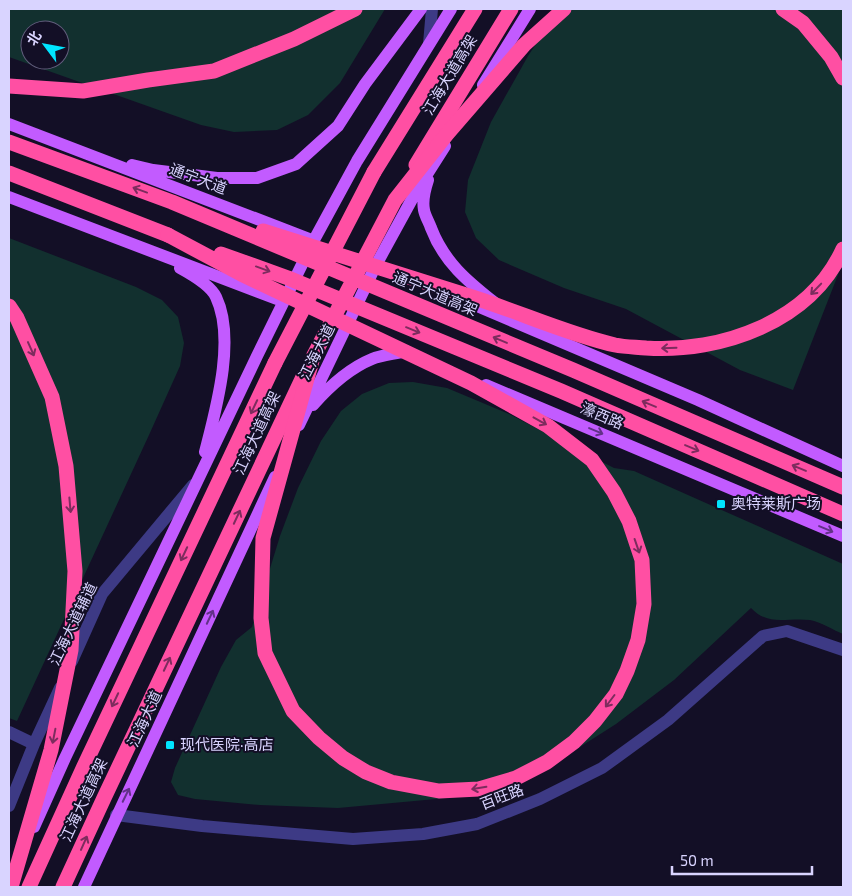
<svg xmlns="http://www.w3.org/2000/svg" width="852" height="896" font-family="'Exo 2','Noto Sans SC',sans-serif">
  <rect width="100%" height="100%" fill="#130f26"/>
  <path fill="#12302f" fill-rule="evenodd" d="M 9,9 L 385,9 L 340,83 L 308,115 L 277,130 L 234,132 L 201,125 L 9,57 ZM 30,30 L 60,30 L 60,60 L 30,60 Z
    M 559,9 L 843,9 L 843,262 L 793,390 L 740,370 L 626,309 L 564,288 L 499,260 L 476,238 L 465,212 L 468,180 L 491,122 L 528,56 Z
    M 9,238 L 136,287 L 162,300 L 178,317 L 184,343 L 180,366 L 149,435 L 17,721 L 9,718 Z
    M 413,382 L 447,388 L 509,414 L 614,468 L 634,471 L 843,564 L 843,634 C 833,630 821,622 810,620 C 787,617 769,627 751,608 L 674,680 L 616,724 L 580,747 L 458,797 L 338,808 L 260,805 L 195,799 L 178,795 L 171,782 L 175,768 L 221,667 L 236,640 L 252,627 L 280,536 L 298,488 L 321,441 L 341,411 L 362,394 L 389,383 Z"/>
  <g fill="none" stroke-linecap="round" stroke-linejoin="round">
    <path stroke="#3d3a85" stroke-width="12" d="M 429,44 L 432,9
      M 72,661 L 102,594 L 193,485
      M 9,732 L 34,744
      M 9,806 L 34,744 L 60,688
      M 116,815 L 202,826 L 353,839 L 423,834 L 477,824 L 540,799 L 602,768 L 668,720 L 763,636 L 787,631 L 843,650"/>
    <path stroke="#c25bff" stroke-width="12" d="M 483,85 L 530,9
      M 9,124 L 312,240
      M 132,165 L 153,170 L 217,178 L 257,178 L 296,164 L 338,126 L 365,84 L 421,9
      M 428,180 C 425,189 422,200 424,210 C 425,216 429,222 431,228 C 444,262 467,281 495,303
      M 9,197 L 282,301
      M 180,268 C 191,274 211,286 216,297 C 236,339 216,409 205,452
      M 470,303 L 698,400 L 843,466
      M 486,385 L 843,536
      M 313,405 C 328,388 350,368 372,359 C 382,355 395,354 406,351
      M 299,425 L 376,265 L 417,190 L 445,146
      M 34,827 L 65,758 L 257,356 L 314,240 L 357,161 L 451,9
      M 84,887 L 275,477"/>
    <path stroke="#ff4fa3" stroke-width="15" d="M 783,9 L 803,23 L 831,57 L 843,78
      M 9,86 L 83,91 L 148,80 L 214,71 L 294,39 L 355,9
      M 416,165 L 511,9
      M 374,172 L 475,9
      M 9,173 L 168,235
      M 29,887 L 85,764 L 275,363
      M 63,887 L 104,798 L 303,377"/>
    <path stroke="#ff4fa3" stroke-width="15" d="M 9,142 L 172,202 L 573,370 L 843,487
      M 263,231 C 332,253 402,275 472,297 C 520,312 567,334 615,345 C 625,347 636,347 646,348 C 721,353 810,322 843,249
      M 168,235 L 241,274 L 471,383 L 548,426 L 592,460 L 614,492 L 629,521 L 642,560 L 644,604 L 638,640 L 627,671 L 616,694 L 595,721 L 574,742 L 547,762 L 516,778 L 479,789 L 439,791 L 391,782 L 366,772 L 343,758 L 319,738 L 293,711 L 265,653 L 261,618 L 263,538 L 313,357 L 395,200 L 447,134 L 524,45 L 564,9
      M 221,254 L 288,278 L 561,391 L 843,514
      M 9,306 L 17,318 L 52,397 L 66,466 L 75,571 L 71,650 L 51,750 L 11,887
      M 275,363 L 374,172"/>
  </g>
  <defs><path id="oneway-shaft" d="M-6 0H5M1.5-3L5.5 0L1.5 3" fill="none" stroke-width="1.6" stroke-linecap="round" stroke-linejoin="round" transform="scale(1.25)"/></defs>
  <g stroke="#7d2c5e">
    <use href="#oneway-shaft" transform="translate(140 190) rotate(-160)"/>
    <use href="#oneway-shaft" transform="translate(263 269) rotate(20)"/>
    <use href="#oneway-shaft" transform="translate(816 289) rotate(134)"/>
    <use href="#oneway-shaft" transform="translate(413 330) rotate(22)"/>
    <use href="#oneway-shaft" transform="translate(500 340) rotate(-157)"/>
    <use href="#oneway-shaft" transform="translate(669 348) rotate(178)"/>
    <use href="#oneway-shaft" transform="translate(31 349) rotate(66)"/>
    <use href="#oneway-shaft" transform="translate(649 404) rotate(-157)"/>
    <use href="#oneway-shaft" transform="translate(254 407) rotate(115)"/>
    <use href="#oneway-shaft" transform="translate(540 421) rotate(29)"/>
    <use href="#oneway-shaft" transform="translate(692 448) rotate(23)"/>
    <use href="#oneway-shaft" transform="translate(799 468) rotate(-157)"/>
    <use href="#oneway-shaft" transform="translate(70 505) rotate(85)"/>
    <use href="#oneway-shaft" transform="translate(237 517) rotate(-65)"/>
    <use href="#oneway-shaft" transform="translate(637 546) rotate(71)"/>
    <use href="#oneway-shaft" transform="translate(184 554) rotate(115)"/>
    <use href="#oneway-shaft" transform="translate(167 664) rotate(-65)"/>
    <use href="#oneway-shaft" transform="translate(115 700) rotate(115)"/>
    <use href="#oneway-shaft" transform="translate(610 701) rotate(127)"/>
    <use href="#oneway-shaft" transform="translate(54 736) rotate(101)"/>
    <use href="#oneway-shaft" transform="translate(479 788) rotate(171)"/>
    <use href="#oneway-shaft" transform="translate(84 843) rotate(-66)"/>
  </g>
  <g stroke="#623188">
    <use href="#oneway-shaft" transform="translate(596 431) rotate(23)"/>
    <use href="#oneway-shaft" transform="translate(826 529) rotate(23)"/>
    <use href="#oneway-shaft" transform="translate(210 617) rotate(-65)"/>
    <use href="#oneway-shaft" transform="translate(126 795) rotate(-64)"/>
  </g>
  <g fill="#00e5ff" stroke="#130f26" stroke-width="2">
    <rect x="716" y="499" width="10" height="10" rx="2.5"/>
    <rect x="165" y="740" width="10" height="10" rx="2.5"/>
  </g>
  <g text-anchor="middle" stroke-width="4" stroke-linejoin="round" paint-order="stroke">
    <g font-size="15" fill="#d9d4ff" stroke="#130f26">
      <text transform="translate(450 75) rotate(-59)" y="5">江海大道高架</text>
      <text transform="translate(198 179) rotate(21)" y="5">通宁大道</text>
      <text transform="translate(435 294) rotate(23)" y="5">通宁大道高架</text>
      <text transform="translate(317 352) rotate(-63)" y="5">江海大道</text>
      <text transform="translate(602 416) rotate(23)" y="5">濠西路</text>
      <text transform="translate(257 433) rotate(-65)" y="5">江海大道高架</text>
      <text transform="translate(73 624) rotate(-64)" y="5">江海大道辅道</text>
      <text transform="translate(145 719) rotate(-65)" y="5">江海大道</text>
      <text transform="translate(502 797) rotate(-21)" y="5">百旺路</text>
      <text transform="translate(84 800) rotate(-65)" y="5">江海大道高架</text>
    </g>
    <g font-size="15" fill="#d9d4ff" stroke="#130f26" text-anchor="start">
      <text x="731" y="509">奥特莱斯广场</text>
      <text x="180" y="750">现代医院·高店</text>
    </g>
  </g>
  <rect width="852" height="896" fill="none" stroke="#d9d4ff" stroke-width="20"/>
  <g transform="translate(45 45) rotate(302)"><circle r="24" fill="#130f26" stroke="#625e7d"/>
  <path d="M0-4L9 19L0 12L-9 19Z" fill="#00e5ff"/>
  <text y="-8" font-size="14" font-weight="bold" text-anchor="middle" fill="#d9d4ff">北</text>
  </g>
  <path d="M672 866v8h140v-8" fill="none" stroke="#d9d4ff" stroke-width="2.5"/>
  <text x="680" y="866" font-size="15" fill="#d9d4ff" stroke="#130f26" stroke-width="4" paint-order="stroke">50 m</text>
</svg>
